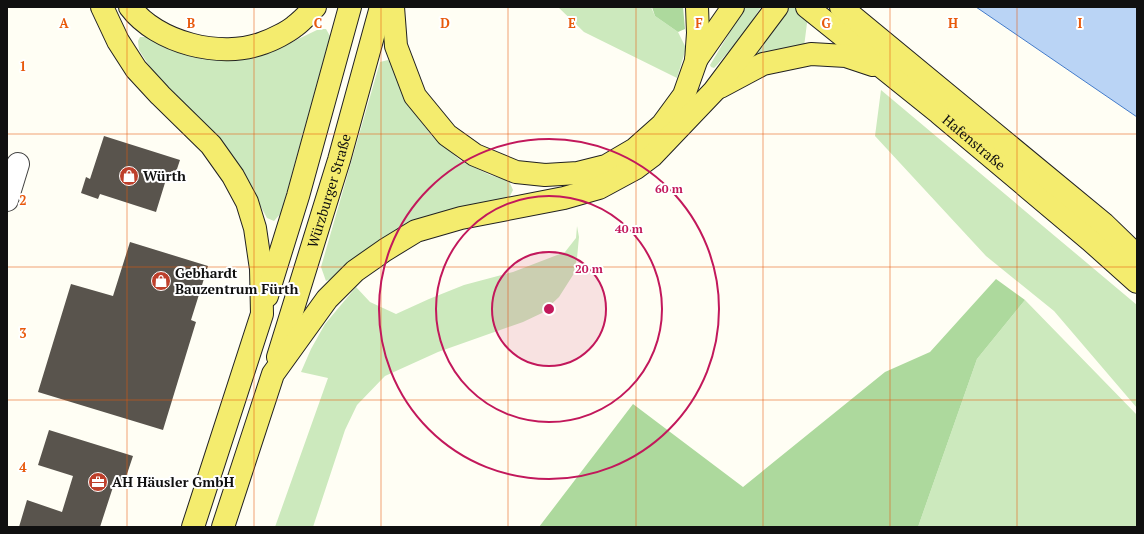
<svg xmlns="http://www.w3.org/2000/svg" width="1144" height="534" font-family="'PT Serif',serif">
  <rect width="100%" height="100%" fill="#fffef4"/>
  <path fill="#cce9bd" d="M 558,7 L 651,7 L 655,16 L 678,32 L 686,48 L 677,78 L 584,32 Z
    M 745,7 L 761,7 L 745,32 L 717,65 L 714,68 L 711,67 L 710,65 Z
    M 789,8 L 795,8 L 808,15 L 804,47 L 760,55 L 757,54 L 755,52 L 783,11 Z
    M 319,29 L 326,29 L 330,36 L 281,213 L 274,221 L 267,218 L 242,172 L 159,81 L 139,50 L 138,41 L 140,37 L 152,37 L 177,52 L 220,60 L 261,54 L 290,43 Z
    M 388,60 L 393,64 L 412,110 L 432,136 L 461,161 L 490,175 L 509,181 L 513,190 L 509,198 L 326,281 L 321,267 L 380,62 Z
    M 881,90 L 1137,305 L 1137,408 L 1054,311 L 986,256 L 875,136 Z
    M 577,226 L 579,237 L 577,258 L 573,275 L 559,297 L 542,313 L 523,322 L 438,352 L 385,376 L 357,405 L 345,430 L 313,527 L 275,527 L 328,378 L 301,372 L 311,349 L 325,324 L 356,287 L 370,302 L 396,314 L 429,299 L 464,285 L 513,272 L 565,252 L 576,238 Z
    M 1025,300 L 1137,415 L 1137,527 L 918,527 L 977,359 Z"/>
  <path fill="#add99d" d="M 652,7 L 683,7 L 685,29 L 678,32 L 655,16 Z
    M 996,279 L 1025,300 L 977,359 L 918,527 L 539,527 L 633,404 L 743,487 L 885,372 L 930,352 Z"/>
  <path fill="#bad4f5" stroke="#437bca" d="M 976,7 L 1137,7 L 1137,117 Z"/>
  <path fill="#59544d" d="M 104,136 L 180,160 L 175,175 L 168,173 L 156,212 L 100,194 L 98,199 L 81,193 L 86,177 L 90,179 Z
    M 130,242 L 208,266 L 191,320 L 196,322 L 163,430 L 38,392 L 71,284 L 113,296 Z
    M 49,430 L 133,456 L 122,489 L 113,487 L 100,527 L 19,527 L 27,500 L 62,512 L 73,476 L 38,465 Z"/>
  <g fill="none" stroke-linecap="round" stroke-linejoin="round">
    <defs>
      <path id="minor" d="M 7,200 L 18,164"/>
      <g id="major">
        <path d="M 102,7 L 118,41 L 136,69 L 160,95 L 211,145 L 233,176 L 247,202 L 255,228 L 261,269 L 262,314 L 193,527"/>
        <path d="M 130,7 C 157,43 221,59 263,43 C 272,40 288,32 295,26 C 302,21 309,13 315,7"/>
        <path d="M 393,7 L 396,46 L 415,96 L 447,135 L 475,155 L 516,172 L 545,175 L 578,173 L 606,166 L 635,149 L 662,125 L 684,95 L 696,61 L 698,33 L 697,7"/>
        <path id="s1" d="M 807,7 L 939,113 L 1090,240 L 1137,282"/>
        <path d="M 841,7 L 1104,224 L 1137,256"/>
        <path d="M 696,60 L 733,7"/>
        <path d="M 720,87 L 763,64 L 811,54 L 846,56 L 873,65"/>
        <path d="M 267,296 L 298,196 L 350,7"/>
        <path id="s2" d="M 278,357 L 339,160 L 381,7"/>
        <path d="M 223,527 L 273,374 L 327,299 L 355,271 L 385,250 L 416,231 L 461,218 L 564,198 L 599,188 L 636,168 L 652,156 L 714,91 L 777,7"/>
      </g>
    </defs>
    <use href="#minor" stroke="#434343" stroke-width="24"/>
    <use href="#major" stroke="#212121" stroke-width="24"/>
    <use href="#minor" stroke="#fff" stroke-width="22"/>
    <use href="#major" stroke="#f4ec6e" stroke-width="22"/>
  </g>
  <path fill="none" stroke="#e8590c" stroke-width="1" stroke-opacity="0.55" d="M 127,7 L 127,527M 254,7 L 254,527M 381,7 L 381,527M 508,7 L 508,527M 636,7 L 636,527M 763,7 L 763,527M 890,7 L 890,527M 1017,7 L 1017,527M 7,134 L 1137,134M 7,267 L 1137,267M 7,400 L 1137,400"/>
  <circle cx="549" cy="309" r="57" fill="#c2185b" fill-opacity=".12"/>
  <g fill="none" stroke="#c2185b" stroke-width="2">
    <circle cx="549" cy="309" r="57"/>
    <circle cx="549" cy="309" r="113"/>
    <circle cx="549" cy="309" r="170"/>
  </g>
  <defs>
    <symbol id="shop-disc" viewBox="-11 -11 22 22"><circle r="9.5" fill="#bd3f2b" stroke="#fff"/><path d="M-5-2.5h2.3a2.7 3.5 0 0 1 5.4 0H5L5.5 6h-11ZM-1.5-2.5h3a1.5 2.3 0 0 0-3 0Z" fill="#fff"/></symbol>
    <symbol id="office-disc" viewBox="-11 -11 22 22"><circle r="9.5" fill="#bd3f2b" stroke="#fff"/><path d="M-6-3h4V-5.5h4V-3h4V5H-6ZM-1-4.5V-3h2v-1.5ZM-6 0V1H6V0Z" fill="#fff"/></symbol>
  </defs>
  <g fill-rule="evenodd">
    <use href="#shop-disc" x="118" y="165" width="22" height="22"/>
    <use href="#shop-disc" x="150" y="270" width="22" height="22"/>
    <use href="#office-disc" x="87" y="471" width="22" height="22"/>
  </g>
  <g text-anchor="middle" stroke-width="4" stroke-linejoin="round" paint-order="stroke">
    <g font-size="14" fill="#101010" stroke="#fff">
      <text dy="5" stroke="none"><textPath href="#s1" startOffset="215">Hafenstraße</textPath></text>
      <text dy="5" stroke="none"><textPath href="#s2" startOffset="174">Würzburger Straße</textPath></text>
    </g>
    <g font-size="14" font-weight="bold" fill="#101010" stroke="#fff" text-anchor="start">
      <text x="143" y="181">Würth</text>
      <text x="175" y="278">Gebhardt<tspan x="175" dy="16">Bauzentrum Fürth</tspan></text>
      <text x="112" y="487">AH Häusler GmbH</text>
    </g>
  </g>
  <g font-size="13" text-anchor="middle" font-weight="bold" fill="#e8590c" stroke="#fff" stroke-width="4" stroke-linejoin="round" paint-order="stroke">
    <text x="64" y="28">A</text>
    <text x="191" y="28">B</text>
    <text x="318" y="28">C</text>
    <text x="445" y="28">D</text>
    <text x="572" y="28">E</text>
    <text x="699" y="28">F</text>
    <text x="826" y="28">G</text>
    <text x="953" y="28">H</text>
    <text x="1080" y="28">I</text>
    <text x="23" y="71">1</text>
    <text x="23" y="205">2</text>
    <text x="23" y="338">3</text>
    <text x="23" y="472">4</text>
  </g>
  <circle cx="549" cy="309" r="6" fill="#c2185b" stroke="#fff" stroke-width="2"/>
  <g font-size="12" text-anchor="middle" font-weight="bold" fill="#c2185b" stroke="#fff" stroke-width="4" stroke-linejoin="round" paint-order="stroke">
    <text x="669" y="193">60 m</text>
    <text x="629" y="233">40 m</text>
    <text x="589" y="273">20 m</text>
  </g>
  <rect width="1144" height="534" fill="none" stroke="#101010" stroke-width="16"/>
</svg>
